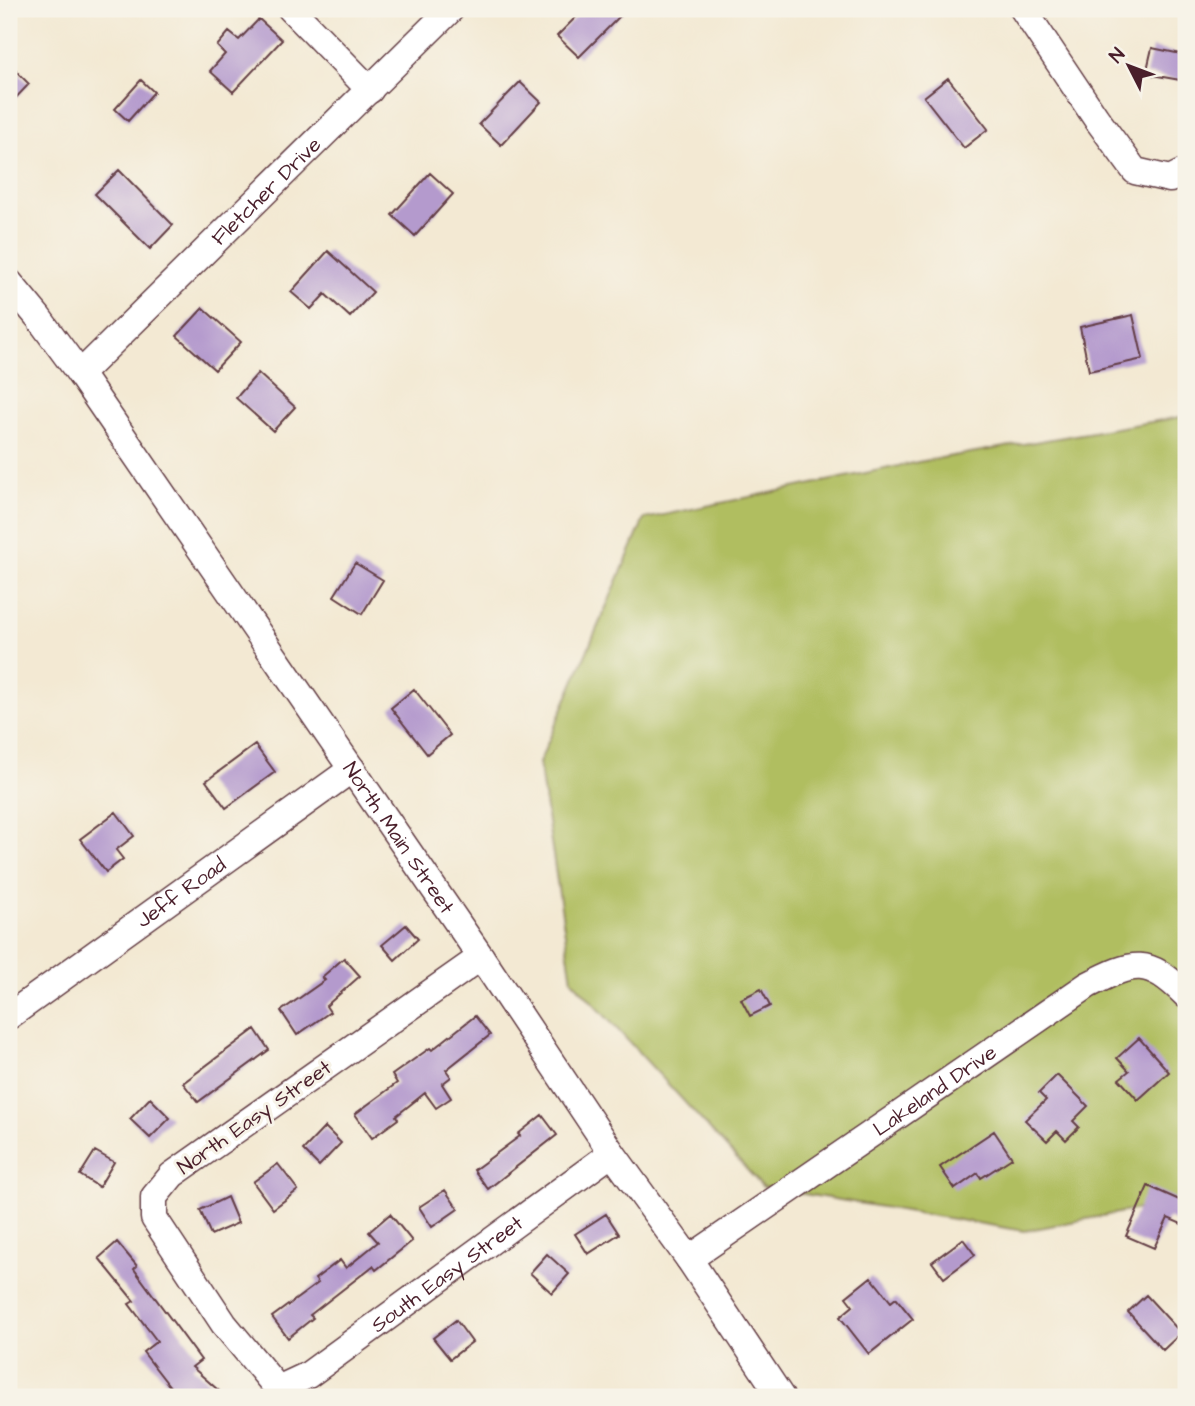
<svg xmlns="http://www.w3.org/2000/svg" width="1195" height="1406" font-family="'Architects Daughter',sans-serif">
  <rect width="100%" height="100%" fill="#f7f3e8"/>
  <filter id="ink" filterUnits="userSpaceOnUse"><feTurbulence type="fractalNoise" baseFrequency=".0143" numOctaves="2"/><feDisplacementMap in="SourceGraphic" scale="14" xChannelSelector="R" yChannelSelector="G"/><feConvolveMatrix kernelMatrix="1 2 1 2 8 2 1 2 1" color-interpolation-filters="sRGB"/></filter>
  <filter id="wash" filterUnits="userSpaceOnUse"><feTurbulence type="fractalNoise" baseFrequency=".00686" numOctaves="4" result="noise"/><feDisplacementMap in="SourceGraphic" scale="28" xChannelSelector="R" yChannelSelector="G"/><feGaussianBlur stdDeviation="1.57" result="paint"/><feColorMatrix in="noise" values="0 0 0 0 0 0 0 0 0 0 0 0 0 0 0 0 0 1.4 0 .05"/><feComposite in="paint" operator="in"/></filter>
  <g filter="url(#wash)">
    <rect width="100%" height="100%" fill="#f3e9d3"/>
    <path fill="#b0be61" stroke="#7d6e46" stroke-width="2" d="M 1186,416 L 1186,1200 L 1024,1231 L 763,1187 L 572,980 L 539,763 L 644,519 L 918,462 Z"/>
    <g id="blocks">
      <path fill="#b49acd" d="M 584,9 L 627,9 L 579,57 L 557,36 Z
        M 259,19 L 282,40 L 233,92 L 210,71 L 225,54 L 217,46 L 229,32 L 239,40 Z
        M 1152,48 L 1186,55 L 1186,81 L 1146,74 Z
        M 9,64 L 29,84 L 9,105 Z
        M 948,78 L 988,129 L 964,148 L 924,97 Z
        M 141,80 L 154,92 L 128,121 L 115,109 Z
        M 520,82 L 541,102 L 501,145 L 479,124 Z
        M 119,170 L 173,225 L 150,249 L 95,194 Z
        M 430,173 L 453,194 L 415,236 L 392,215 Z
        M 328,251 L 373,292 L 350,317 L 325,294 L 311,309 L 291,292 Z
        M 203,308 L 241,342 L 215,370 L 177,336 Z
        M 1133,315 L 1143,359 L 1089,371 L 1080,327 Z
        M 258,373 L 295,407 L 273,431 L 236,398 Z
        M 355,563 L 383,580 L 362,614 L 334,596 Z
        M 414,689 L 450,735 L 427,754 L 391,708 Z
        M 255,745 L 275,772 L 226,808 L 206,781 Z
        M 116,812 L 134,836 L 116,850 L 123,859 L 106,872 L 80,839 Z
        M 406,925 L 418,939 L 395,960 L 382,945 Z
        M 344,958 L 360,976 L 326,1006 L 330,1012 L 297,1035 L 281,1011 L 325,980 L 322,977 Z
        M 761,989 L 770,1006 L 750,1016 L 741,999 Z
        M 475,1016 L 490,1035 L 446,1070 L 451,1077 L 442,1084 L 451,1098 L 436,1108 L 425,1093 L 396,1116 L 398,1119 L 372,1138 L 355,1114 L 397,1083 L 392,1075 L 430,1048 L 432,1050 Z
        M 255,1029 L 269,1050 L 198,1102 L 183,1083 Z
        M 1139,1038 L 1169,1072 L 1138,1100 L 1119,1079 L 1129,1071 L 1117,1058 Z
        M 1057,1075 L 1088,1106 L 1073,1121 L 1079,1127 L 1066,1140 L 1057,1131 L 1047,1141 L 1025,1120 L 1046,1100 L 1039,1093 Z
        M 150,1098 L 170,1118 L 150,1138 L 130,1119 Z
        M 542,1115 L 557,1135 L 488,1189 L 474,1170 L 520,1136 L 518,1134 Z
        M 325,1127 L 341,1143 L 319,1166 L 303,1150 Z
        M 994,1131 L 1012,1158 L 981,1178 L 978,1173 L 955,1189 L 940,1167 Z
        M 95,1151 L 114,1162 L 99,1187 L 80,1175 Z
        M 278,1164 L 298,1190 L 273,1209 L 253,1182 Z
        M 1148,1186 L 1186,1203 L 1186,1226 L 1168,1218 L 1154,1248 L 1126,1236 Z
        M 445,1190 L 458,1209 L 432,1227 L 419,1207 Z
        M 227,1197 L 238,1223 L 211,1235 L 200,1210 Z
        M 390,1214 L 412,1241 L 376,1270 L 373,1266 L 310,1315 L 313,1318 L 288,1338 L 272,1317 L 318,1283 L 315,1279 L 340,1260 L 346,1268 L 378,1242 L 369,1232 Z
        M 606,1214 L 619,1234 L 588,1254 L 575,1234 Z
        M 963,1239 L 975,1255 L 944,1278 L 932,1262 Z
        M 117,1242 L 137,1266 L 134,1269 L 201,1360 L 192,1367 L 226,1397 L 178,1397 L 143,1352 L 157,1341 L 129,1304 L 134,1301 L 99,1258 Z
        M 547,1254 L 569,1274 L 552,1293 L 530,1273 Z
        M 871,1277 L 891,1302 L 896,1298 L 913,1319 L 869,1354 L 840,1317 L 853,1306 L 846,1297 Z
        M 1146,1295 L 1181,1333 L 1163,1350 L 1128,1312 Z
        M 456,1320 L 472,1342 L 450,1359 L 433,1338 Z"/>
    </g>
  </g>
  <g filter="url(#ink)">
    <use href="#blocks" fill-opacity="0" stroke="#633d44" stroke-width="2"/>
    <g fill="none" stroke-linecap="round" stroke-linejoin="round">
      <defs>
        <g id="minor">
          <path d="M 291,9 L 370,90"/>
          <path d="M 1023,9 L 1096,118 L 1135,171 L 1170,179 L 1186,171"/>
          <path id="s1" d="M 9,282 L 38,317 L 80,374 L 481,957 L 612,1153 L 689,1259 L 781,1397"/>
          <path id="s2" d="M 80,374 L 451,9"/>
          <path id="s3" d="M 481,957 L 172,1175 L 154,1197 L 154,1218 L 224,1324 L 278,1389 L 308,1375 L 612,1153"/>
          <path id="s4" d="M 9,1016 L 352,769"/>
          <path id="s5" d="M 689,1259 L 1088,985 C 1135,961 1147,957 1186,995"/>
        </g>
      </defs>
      <use href="#minor" stroke="#633d44" stroke-width="29"/>
      <use href="#minor" stroke="#fff" stroke-width="26"/>
    </g>
  </g>
  <g text-anchor="middle" stroke-width="6" stroke-linejoin="round" paint-order="stroke">
    <g font-size="21" fill="#4a1f2b" stroke="#f7f3e8">
      <text dy="7" stroke="none"><textPath href="#s2" startOffset="261">Fletcher Drive</textPath></text>
      <text dy="7" stroke="none"><textPath href="#s1" startOffset="679">North Main Street</textPath></text>
      <text dy="7" stroke="none"><textPath href="#s4" startOffset="212">Jeff Road</textPath></text>
      <text dy="7" stroke="none"><textPath href="#s5" startOffset="298">Lakeland Drive</textPath></text>
      <text transform="translate(254 1117) rotate(-35)" y="7">North Easy Street</text>
      <text dy="7" stroke="none"><textPath href="#s3" startOffset="844">South Easy Street</textPath></text>
    </g>
  </g>
  <rect width="1195" height="1406" fill="none" stroke="#f7f3e8" stroke-width="35"/>
  <g transform="translate(1129 66) rotate(312)" stroke="#f7f3e8" stroke-width="5" paint-order="stroke">
  <path d="M0-5L12 26L0 18L-12 26Z" fill="#4a1f2b"/>
  <text y="-10" font-size="19" font-weight="bold" text-anchor="middle" fill="#4a1f2b">N</text>
  </g>
</svg>
